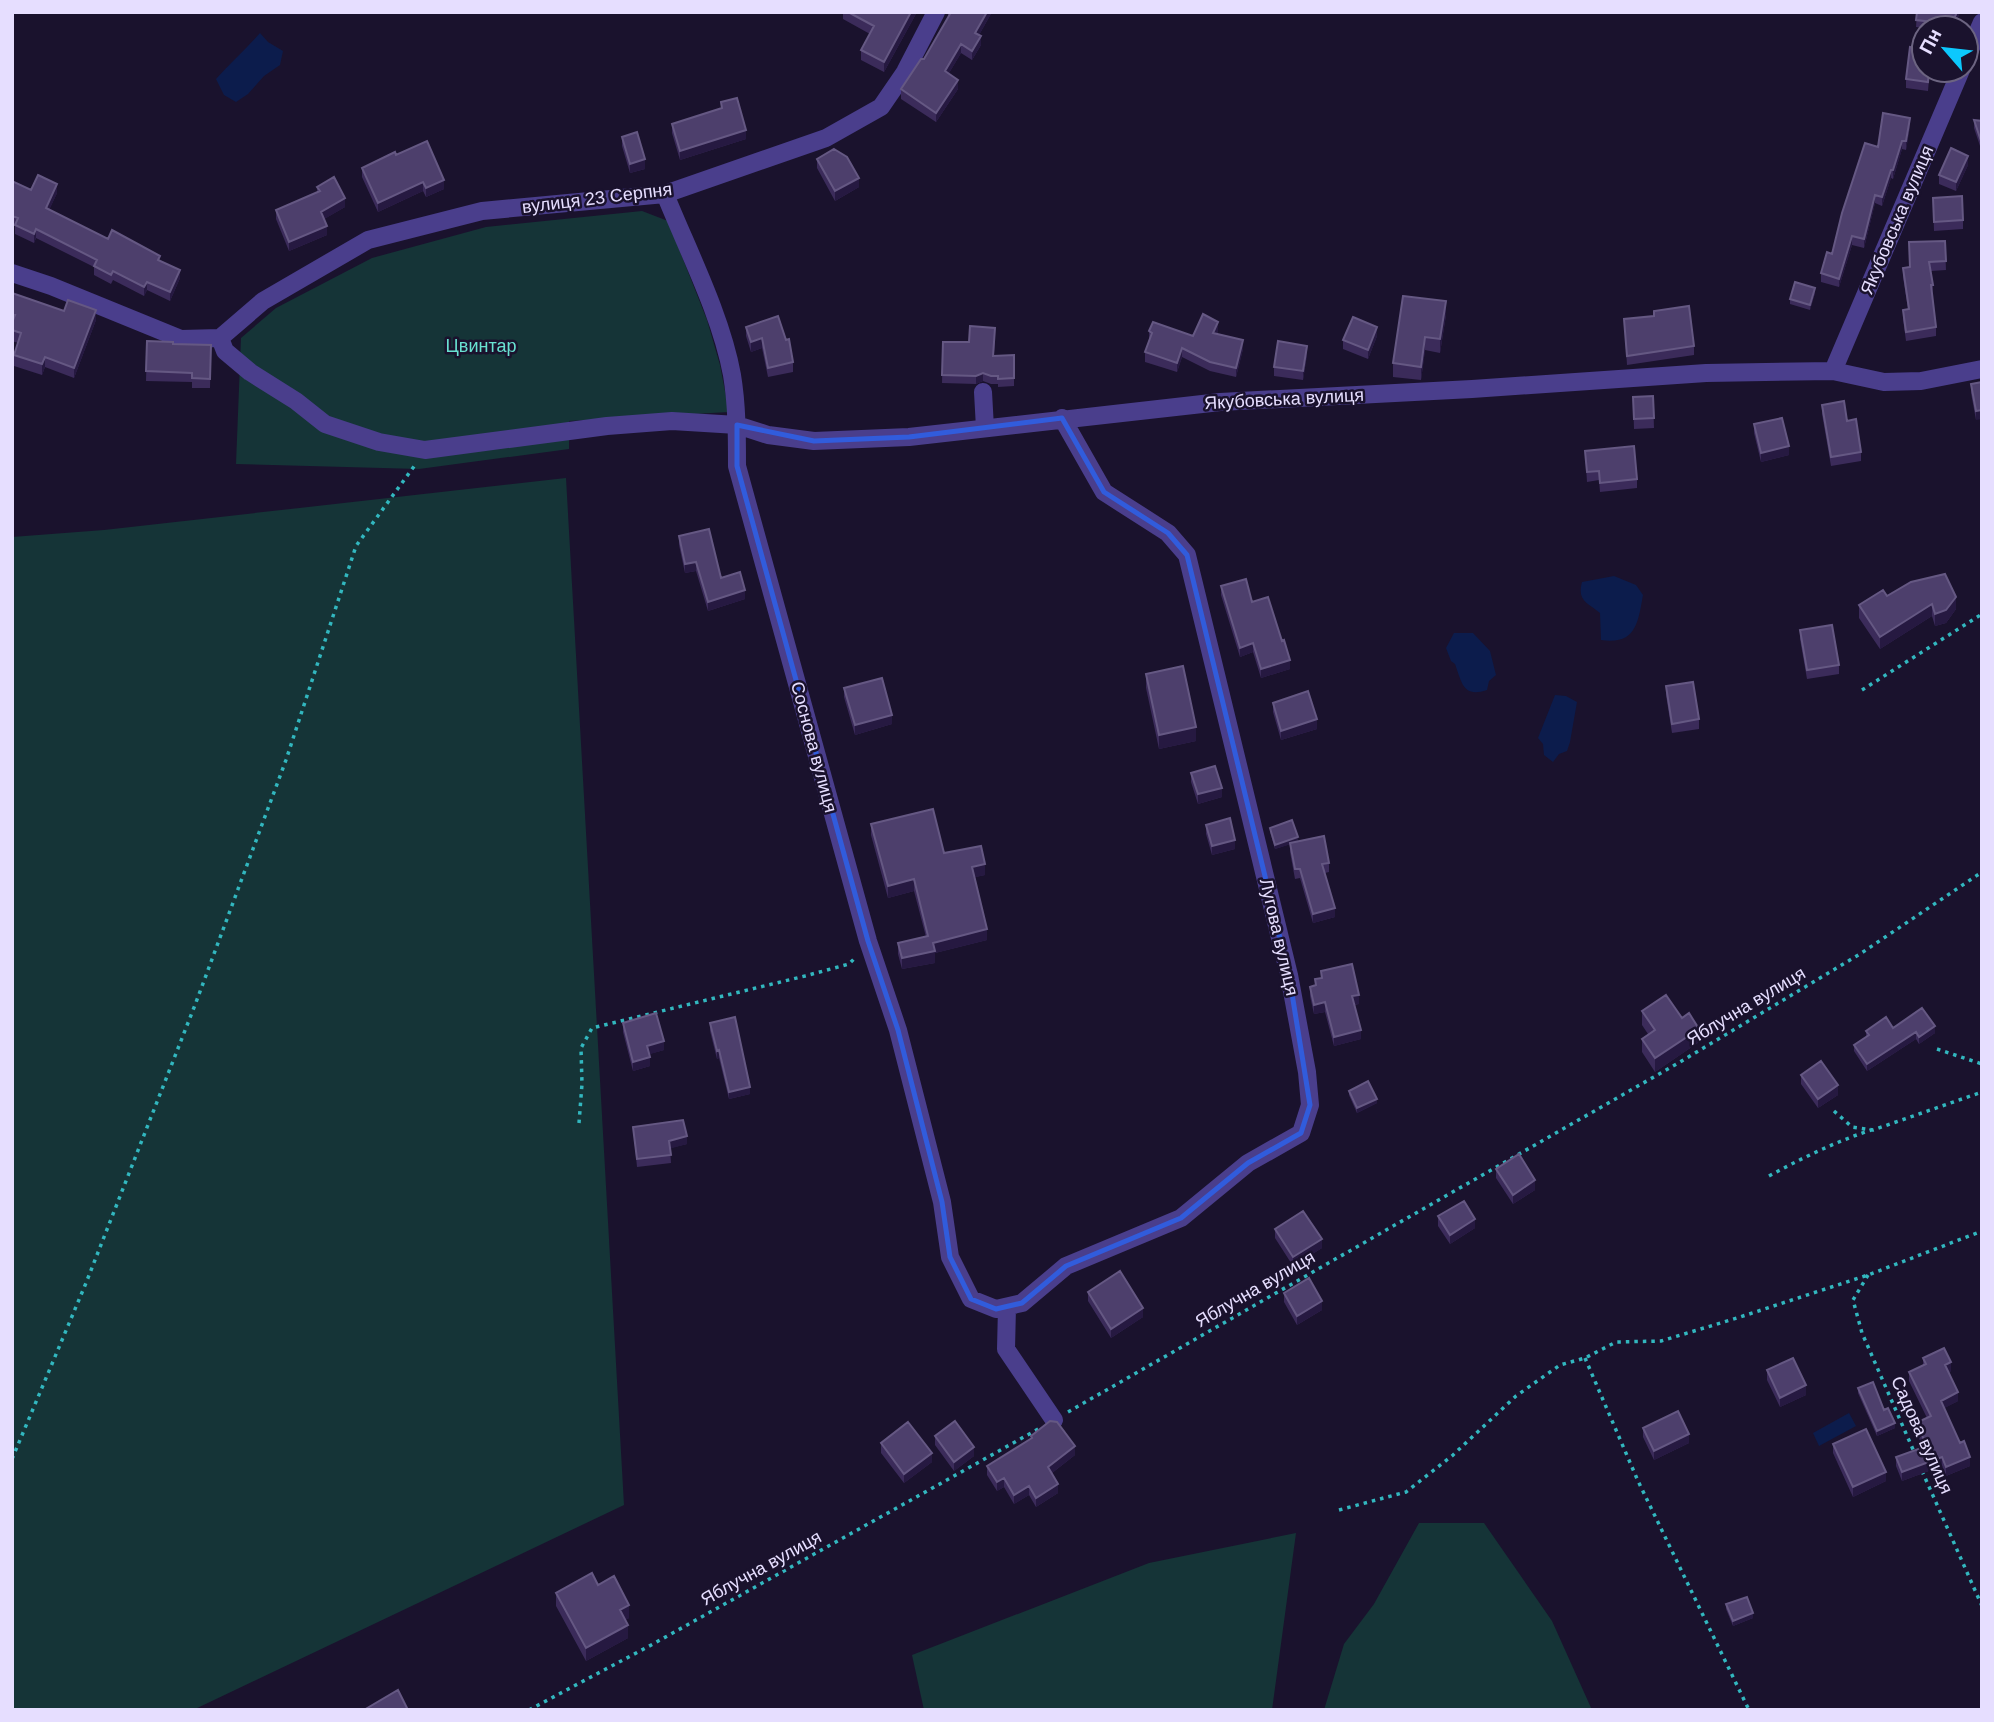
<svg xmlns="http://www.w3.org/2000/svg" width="1994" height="1722" font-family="Arial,sans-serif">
  <rect width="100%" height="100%" fill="#1a122d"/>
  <path fill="#153437" d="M 642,211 L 668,221 L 707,320 L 720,365 L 729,412 L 569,421 L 569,449 L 419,469 L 236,464 L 241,338 L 276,308 L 372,258 L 486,227 Z
    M 566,478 L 624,1505 L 193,1710 L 12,1710 L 12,537 L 104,530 Z
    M 1419,1523 L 1484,1523 L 1552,1621 L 1592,1710 L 1324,1710 L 1344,1644 L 1374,1604 Z
    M 1296,1533 L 1272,1710 L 924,1710 L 912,1655 L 1149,1563 Z"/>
  <path fill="#0c1c4c" d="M 260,33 L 268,42 L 283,51 L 280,65 L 264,76 L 248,94 L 236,102 L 224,95 L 216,79 C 230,63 246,49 260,33 Z
    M 1614,576 L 1636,585 L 1643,595 C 1638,623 1636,645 1601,640 L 1600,613 C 1587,602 1577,601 1582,582 Z
    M 1454,633 L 1473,633 L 1490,651 L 1496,675 L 1489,681 L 1487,690 C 1463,698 1462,683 1455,664 L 1451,661 L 1446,648 Z
    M 1555,695 L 1566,696 L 1577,702 L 1570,742 L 1567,751 L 1559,754 L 1553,762 L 1544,755 L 1543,744 L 1538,738 Z
    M 1849,1413 L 1856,1426 L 1819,1446 L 1813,1433 Z"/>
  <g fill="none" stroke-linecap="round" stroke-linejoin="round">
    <path stroke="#32b7bf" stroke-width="3.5" stroke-dasharray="3.5 5" stroke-linecap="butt" d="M 1862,690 L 1982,614
      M 1937,1049 L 1982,1064
      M 1834,1111 L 1852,1127 L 1873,1130 L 1982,1092
      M 579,1123 L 582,1084 L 581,1048 L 592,1028 L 805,976 L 849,964 L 855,958
      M 1769,1176 C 1802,1158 1835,1142 1871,1130
      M 1868,1275 L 1853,1300 L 1862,1333 L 1915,1454
      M 1585,1358 L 1638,1481 L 1749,1710
      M 1068,1412 L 1680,1062 L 1860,954 L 1982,872
      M 12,1459 L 86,1283 L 195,1005 L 286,760 L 356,546 L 415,465
      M 1922,1471 L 1982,1606
      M 1339,1510 L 1406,1492 L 1453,1455 L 1516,1396 L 1560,1365 L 1585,1358 L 1616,1342 L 1661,1341 L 1737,1318 L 1868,1275 L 1982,1231
      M 529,1710 L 653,1644 L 1040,1428"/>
    <path stroke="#4a3e8c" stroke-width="18" d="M 1966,59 L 1982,22
      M 665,194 C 688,251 721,315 732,375 C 737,405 737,436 737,466 L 868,941 L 898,1030 L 942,1202 L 950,1257 L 971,1299 L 996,1309 L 1022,1303 L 1066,1266 L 1181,1218 L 1248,1163 L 1301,1133 L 1310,1105 L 1307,1072 L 1289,975 L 1187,555 L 1168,533 L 1104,492 L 1062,418
      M 12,273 L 51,286 L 181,339 L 220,338
      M 220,338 L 225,351 L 250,372 L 296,401 L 325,424 L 379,442 L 425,450 L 607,426 L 672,421 L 737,425 L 768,435 L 814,441 L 909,437 L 1220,402 L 1472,389 L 1706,373 L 1833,371 L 1884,382 L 1921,381 L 1982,369
      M 220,338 L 263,301 L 368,240 L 482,211 L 665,194 L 826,138 L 881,107 L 905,72 L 936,12
      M 1833,371 L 1961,70
      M 983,392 L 985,428
      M 1007,1307 L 1006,1349 L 1054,1420"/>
  </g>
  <path fill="#3b2b5a" d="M 843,12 L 917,12 L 884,72 L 861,60 L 861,50 L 870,34 L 843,19 Z
    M 992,12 L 979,35 L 981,45 L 972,60 L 961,53 L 949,73 L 958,89 L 936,122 L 901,99 L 901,89 L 924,59 L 948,17 L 948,13 Z
    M 1917,12 L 1960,12 L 1954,28 L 1924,28 L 1916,27 Z
    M 1924,70 L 1937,70 L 1936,79 L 1929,79 L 1928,91 L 1906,88 L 1906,79 Z
    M 721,102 L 746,139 L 680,160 L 672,133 L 672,124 L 721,108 Z
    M 1974,120 L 1982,121 L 1982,152 L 1974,128 Z
    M 1910,126 L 1906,150 L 1902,149 L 1893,179 L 1891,178 L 1882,206 L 1875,203 L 1864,248 L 1852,245 L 1839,287 L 1821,282 L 1821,273 L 1832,254 L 1878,147 Z
    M 622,137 L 645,169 L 630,173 L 622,146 Z
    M 396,155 L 444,189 L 426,197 L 423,191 L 378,212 L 362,177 L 362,168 Z
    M 817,159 L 859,187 L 835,201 L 817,168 Z
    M 1968,165 L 1956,191 L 1939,184 L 1939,175 Z
    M 12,181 L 31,190 L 57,193 L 49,210 L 108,239 L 160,261 L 180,278 L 170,301 L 147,290 L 144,296 L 113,280 L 111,284 L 94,275 L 94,267 L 36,238 L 34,243 L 15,234 L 15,226 L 12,225 Z
    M 317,187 L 345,207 L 324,219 L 327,235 L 289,251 L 276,219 L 276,210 L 317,193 Z
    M 1933,198 L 1963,220 L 1963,229 L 1934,231 Z
    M 1945,241 L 1946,270 L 1931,271 L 1933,285 L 1932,294 L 1936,327 L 1936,336 L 1906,341 L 1903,319 L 1903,310 L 1908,309 L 1903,277 L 1903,268 L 1910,267 Z
    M 12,293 L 64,311 L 96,320 L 74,378 L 45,367 L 42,375 L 14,366 L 14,355 L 18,343 L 12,341 Z
    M 1815,293 L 1810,310 L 1790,304 L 1790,299 Z
    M 1654,311 L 1694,346 L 1694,355 L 1627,365 L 1624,319 L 1654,316 Z
    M 1446,315 L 1440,353 L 1425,350 L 1421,380 L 1393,377 L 1393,363 Z
    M 746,327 L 793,362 L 793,372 L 768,377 L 762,348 L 751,352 L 746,336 Z
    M 1149,331 L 1193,336 L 1218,331 L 1217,334 L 1243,349 L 1236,377 L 1210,371 L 1182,357 L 1177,372 L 1145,362 L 1145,352 L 1149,340 Z
    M 995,336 L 994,356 L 1014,355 L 1014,386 L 998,387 L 998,384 L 991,384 L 983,381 L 976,384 L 942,383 L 943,342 L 969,342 Z
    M 1377,336 L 1368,359 L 1343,349 L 1343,340 Z
    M 147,341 L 173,344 L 211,345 L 210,388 L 192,388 L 192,382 L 146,381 Z
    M 1307,355 L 1303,380 L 1274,376 L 1274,367 Z
    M 1982,382 L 1976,420 L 1971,393 L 1971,384 Z
    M 1653,396 L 1654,428 L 1634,429 L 1633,397 Z
    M 1822,405 L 1847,421 L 1861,452 L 1861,461 L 1831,466 L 1822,414 Z
    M 1754,424 L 1789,455 L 1761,462 L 1754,433 Z
    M 1585,451 L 1637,479 L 1637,488 L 1600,492 L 1599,480 L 1587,482 Z
    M 679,536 L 721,578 L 745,599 L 708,611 L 696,571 L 685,573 L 679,545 Z
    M 1221,586 L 1252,602 L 1290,669 L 1261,678 L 1253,652 L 1240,657 L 1221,595 Z
    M 1887,596 L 1956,609 L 1946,623 L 1935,626 L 1932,616 L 1880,649 L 1859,618 L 1859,605 Z
    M 1800,630 L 1839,665 L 1839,674 L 1807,679 L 1800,639 Z
    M 1146,674 L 1196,741 L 1159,749 L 1146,688 Z
    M 1666,686 L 1699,719 L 1699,729 L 1672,733 L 1666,695 Z
    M 844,688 L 892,724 L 855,735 L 844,697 Z
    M 1273,703 L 1317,729 L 1281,740 L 1273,712 Z
    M 1191,773 L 1222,797 L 1198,804 L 1191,782 Z
    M 871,824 L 944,853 L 985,875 L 975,877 L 987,940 L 935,953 L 935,963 L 902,969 L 898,954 L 898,943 L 926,937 L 914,891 L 888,898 L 871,835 Z
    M 1206,825 L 1235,849 L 1212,855 L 1206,834 Z
    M 1270,828 L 1298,841 L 1329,863 L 1329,872 L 1325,873 L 1335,917 L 1313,923 L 1300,878 L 1295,879 L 1290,852 L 1290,844 L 1275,849 L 1270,832 Z
    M 1321,971 L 1359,1004 L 1354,1005 L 1361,1039 L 1334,1046 L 1325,1012 L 1314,1014 L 1310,996 L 1310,987 L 1315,986 L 1315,979 L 1321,978 Z
    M 1642,1011 L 1699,1042 L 1655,1072 L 1642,1052 L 1642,1039 L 1648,1034 L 1642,1025 Z
    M 623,1023 L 664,1050 L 649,1054 L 650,1066 L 633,1071 L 623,1032 Z
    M 710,1023 L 750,1094 L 729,1099 L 719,1058 L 717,1059 L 710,1031 Z
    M 1893,1028 L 1935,1033 L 1919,1044 L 1916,1039 L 1867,1071 L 1854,1051 L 1854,1045 L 1866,1037 L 1866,1031 Z
    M 1801,1075 L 1838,1095 L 1818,1108 L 1801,1084 Z
    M 1349,1091 L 1377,1103 L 1357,1113 L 1349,1095 Z
    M 633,1127 L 687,1144 L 670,1148 L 671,1163 L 637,1167 Z
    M 1496,1169 L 1535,1190 L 1513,1204 L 1496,1178 Z
    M 1438,1216 L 1475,1228 L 1450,1244 L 1438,1226 Z
    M 1275,1229 L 1322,1248 L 1293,1266 L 1275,1238 Z
    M 1088,1292 L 1143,1317 L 1111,1338 L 1088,1301 Z
    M 1284,1293 L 1322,1310 L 1297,1325 L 1284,1302 Z
    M 1923,1358 L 1951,1371 L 1948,1373 L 1958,1401 L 1944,1408 L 1970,1466 L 1946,1476 L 1942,1466 L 1902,1481 L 1896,1466 L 1896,1457 L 1923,1447 L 1916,1432 L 1916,1423 L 1927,1418 L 1909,1381 L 1909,1372 L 1923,1365 Z
    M 1767,1370 L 1806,1395 L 1780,1407 L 1767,1380 Z
    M 1858,1388 L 1884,1410 L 1895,1428 L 1877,1436 L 1858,1393 Z
    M 1643,1428 L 1689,1443 L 1654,1460 L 1643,1437 Z
    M 935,1436 L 974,1456 L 954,1471 L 935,1445 Z
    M 1031,1436 L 1075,1455 L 1052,1473 L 1058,1493 L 1036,1507 L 1029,1495 L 1014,1504 L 1004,1487 L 997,1491 L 987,1475 L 987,1466 L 1031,1439 Z
    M 881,1443 L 932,1462 L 904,1483 L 881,1453 Z
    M 1833,1444 L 1886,1481 L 1853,1497 L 1833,1453 Z
    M 598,1585 L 629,1618 L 625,1620 L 628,1638 L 586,1661 L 556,1606 L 556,1593 Z
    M 1726,1604 L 1753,1618 L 1733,1626 L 1726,1609 Z"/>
  <path fill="#261941" d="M 911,12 L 917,12 L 884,72 L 884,62 Z
    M 987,12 L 992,12 L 975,42 L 975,33 Z
    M 1957,12 L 1960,12 L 1954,28 L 1952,28 L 1952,24 Z
    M 981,36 L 981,45 L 972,60 L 972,51 Z
    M 961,44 L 961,53 L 945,80 L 945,71 Z
    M 958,80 L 958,89 L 936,122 L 936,113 Z
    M 1910,118 L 1910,126 L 1906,150 L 1906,141 Z
    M 746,130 L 746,139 L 680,160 L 680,151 Z
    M 1902,141 L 1902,149 L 1893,179 L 1893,170 Z
    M 1968,156 L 1968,165 L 1956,191 L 1956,182 Z
    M 645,159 L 645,169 L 630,173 L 630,164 Z
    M 1891,170 L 1891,178 L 1882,206 L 1882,197 Z
    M 859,178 L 859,187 L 835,201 L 835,191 Z
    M 444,180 L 444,189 L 426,197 L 426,188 Z
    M 423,182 L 423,191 L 378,212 L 378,203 Z
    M 57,184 L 57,193 L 46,217 L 46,208 Z
    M 1875,195 L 1875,203 L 1864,248 L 1864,239 Z
    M 345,198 L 345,207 L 321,221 L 321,212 Z
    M 327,226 L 327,235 L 289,251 L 289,242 Z
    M 36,229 L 36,238 L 34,243 L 34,234 Z
    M 1852,236 L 1852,245 L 1839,287 L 1839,279 Z
    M 180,270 L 180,278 L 170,301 L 170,292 Z
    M 147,282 L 147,290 L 144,296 L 144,287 Z
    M 1815,288 L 1815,293 L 1810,310 L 1810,305 Z
    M 1446,301 L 1446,315 L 1440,353 L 1440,339 Z
    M 96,310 L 96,320 L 74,378 L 74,368 Z
    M 1218,322 L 1218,331 L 1213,342 L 1213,333 Z
    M 1377,327 L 1377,336 L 1368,359 L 1368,350 Z
    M 1425,337 L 1425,350 L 1421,380 L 1421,367 Z
    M 762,338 L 762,348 L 751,352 L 751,342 Z
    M 1243,340 L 1243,349 L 1236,377 L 1236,368 Z
    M 1307,346 L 1307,355 L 1303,380 L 1303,371 Z
    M 1182,348 L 1182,357 L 1177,372 L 1177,363 Z
    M 45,357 L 45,367 L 42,375 L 42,364 Z
    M 983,373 L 983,381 L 976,384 L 976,376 Z
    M 1982,410 L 1982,419 L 1976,420 L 1976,411 Z
    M 1789,446 L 1789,455 L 1761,462 L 1761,453 Z
    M 696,562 L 696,571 L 685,573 L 685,564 Z
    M 745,590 L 745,599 L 708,611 L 708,602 Z
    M 1956,597 L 1956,609 L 1946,623 L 1935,626 L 1935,614 Z
    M 1932,604 L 1932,616 L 1880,649 L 1880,637 Z
    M 1253,643 L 1253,652 L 1240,657 L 1240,648 Z
    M 1290,660 L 1290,669 L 1261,678 L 1261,669 Z
    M 892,715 L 892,724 L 855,735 L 855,725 Z
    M 1317,719 L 1317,729 L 1281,740 L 1281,731 Z
    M 1196,727 L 1196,741 L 1159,749 L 1159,735 Z
    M 1222,788 L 1222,797 L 1198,804 L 1198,794 Z
    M 1298,837 L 1298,842 L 1275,849 L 1275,845 Z
    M 1235,840 L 1235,849 L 1212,855 L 1212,846 Z
    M 985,864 L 985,875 L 972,878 L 972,867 Z
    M 914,879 L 914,891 L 888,898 L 888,886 Z
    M 1335,908 L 1335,917 L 1313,923 L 1313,914 Z
    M 987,929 L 987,940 L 935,953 L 935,963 L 902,969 L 902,958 L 933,943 Z
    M 1359,995 L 1359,1004 L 1352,1005 L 1352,996 Z
    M 1325,1002 L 1325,1012 L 1314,1014 L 1314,1005 Z
    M 1935,1026 L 1935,1033 L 1919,1044 L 1919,1037 Z
    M 1699,1029 L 1699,1042 L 1655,1072 L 1655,1058 Z
    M 1361,1030 L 1361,1039 L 1334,1046 L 1334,1037 Z
    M 1916,1032 L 1916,1039 L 1867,1071 L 1867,1064 Z
    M 664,1041 L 664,1050 L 647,1055 L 647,1046 Z
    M 719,1050 L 719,1058 L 717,1059 L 717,1051 Z
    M 650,1057 L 650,1066 L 633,1071 L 633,1062 Z
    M 1838,1085 L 1838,1095 L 1818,1108 L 1818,1099 Z
    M 750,1087 L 750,1094 L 729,1099 L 729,1092 Z
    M 1377,1099 L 1377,1103 L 1357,1113 L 1357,1108 Z
    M 687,1136 L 687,1144 L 669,1149 L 669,1141 Z
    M 1535,1180 L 1535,1190 L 1513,1204 L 1513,1195 Z
    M 1475,1219 L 1475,1228 L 1450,1244 L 1450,1235 Z
    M 1322,1239 L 1322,1248 L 1293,1266 L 1293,1257 Z
    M 1322,1301 L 1322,1310 L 1297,1325 L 1297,1316 Z
    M 1143,1308 L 1143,1317 L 1111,1338 L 1111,1329 Z
    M 1951,1362 L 1951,1371 L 1945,1374 L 1945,1365 Z
    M 1806,1385 L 1806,1395 L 1780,1407 L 1780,1398 Z
    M 1958,1392 L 1958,1401 L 1941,1410 L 1941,1401 Z
    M 1895,1423 L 1895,1428 L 1877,1436 L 1877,1431 Z
    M 1689,1434 L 1689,1443 L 1654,1460 L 1654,1451 Z
    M 1075,1446 L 1075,1455 L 1048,1476 L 1048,1467 Z
    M 974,1447 L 974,1456 L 954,1471 L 954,1462 Z
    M 932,1453 L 932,1462 L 904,1483 L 904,1474 Z
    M 1942,1457 L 1942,1466 L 1902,1481 L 1902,1472 Z
    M 1970,1457 L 1970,1466 L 1946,1476 L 1946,1467 Z
    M 1886,1472 L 1886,1481 L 1853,1497 L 1853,1487 Z
    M 1004,1478 L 1004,1487 L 997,1491 L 997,1482 Z
    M 1058,1484 L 1058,1493 L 1036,1507 L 1036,1498 Z
    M 1029,1486 L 1029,1495 L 1014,1504 L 1014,1495 Z
    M 629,1605 L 629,1618 L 620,1623 L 620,1610 Z
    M 1753,1613 L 1753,1618 L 1733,1626 L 1733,1621 Z
    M 628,1625 L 628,1638 L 586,1661 L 586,1648 Z"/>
  <path fill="#4d3f6c" stroke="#655883" stroke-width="2" d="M 848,12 L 911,12 L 884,62 L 861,50 L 874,26 Z
    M 949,12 L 987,12 L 975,33 L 981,36 L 972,51 L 961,44 L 945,71 L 958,80 L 936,113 L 901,89 L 921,59 L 924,59 L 950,14 Z
    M 1917,12 L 1957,12 L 1952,24 L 1916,20 Z
    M 1910,47 L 1924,49 L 1924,70 L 1929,70 L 1928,82 L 1906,79 Z
    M 737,98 L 746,130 L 680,151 L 672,124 L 722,108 L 721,102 Z
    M 1883,113 L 1910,118 L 1906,141 L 1902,141 L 1893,170 L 1891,170 L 1882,197 L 1875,195 L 1864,239 L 1852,236 L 1839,279 L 1821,273 L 1827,252 L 1832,254 L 1842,213 L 1865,143 L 1878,147 Z
    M 1974,120 L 1982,121 L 1982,144 Z
    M 637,132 L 645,159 L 630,164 L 622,137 Z
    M 427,141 L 444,180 L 426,188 L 423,182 L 378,203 L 362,168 L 395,152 L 396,155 Z
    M 1951,148 L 1968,156 L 1956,182 L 1939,175 Z
    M 834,149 L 847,157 L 859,178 L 835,191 L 817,159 Z
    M 38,175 L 57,184 L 46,208 L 108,239 L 112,230 L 160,256 L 158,260 L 180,270 L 170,292 L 147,282 L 144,287 L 113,271 L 111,275 L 94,266 L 97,260 L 36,229 L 34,234 L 15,225 L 18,218 L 12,216 L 12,181 L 31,190 Z
    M 334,177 L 345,198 L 321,212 L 327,226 L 289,242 L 276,210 L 320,191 L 317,187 Z
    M 1962,196 L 1963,220 L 1934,222 L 1933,198 Z
    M 1945,241 L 1946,261 L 1929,262 L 1933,285 L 1931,285 L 1936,327 L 1906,332 L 1903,310 L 1909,309 L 1903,268 L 1910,267 L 1909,242 Z
    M 1795,282 L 1815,288 L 1810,305 L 1790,299 Z
    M 12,293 L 64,311 L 68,300 L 96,310 L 74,368 L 45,357 L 42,364 L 14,355 L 21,333 L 12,330 L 12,323 L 15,315 L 12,315 Z
    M 1403,296 L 1446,301 L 1440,339 L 1425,337 L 1421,367 L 1393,363 Z
    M 1689,306 L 1694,346 L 1627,356 L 1624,319 L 1654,316 L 1654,311 Z
    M 1203,314 L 1218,322 L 1213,333 L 1243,340 L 1236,368 L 1210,362 L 1182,348 L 1177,363 L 1145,352 L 1152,333 L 1149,331 L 1153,322 L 1193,336 Z
    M 778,316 L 786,340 L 789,339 L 793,362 L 768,368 L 762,338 L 751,342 L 746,327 Z
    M 1353,317 L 1377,327 L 1368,350 L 1343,340 Z
    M 970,326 L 995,328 L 993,356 L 1014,355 L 1014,378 L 998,379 L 998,376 L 991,376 L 983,373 L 976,376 L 942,375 L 943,342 L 969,342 Z
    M 147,341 L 173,342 L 173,344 L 211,345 L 210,379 L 192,378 L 192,373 L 146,371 Z
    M 1278,341 L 1307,346 L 1303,371 L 1274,367 Z
    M 1982,382 L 1982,410 L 1976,411 L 1971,384 Z
    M 1653,396 L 1654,418 L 1634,419 L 1633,397 Z
    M 1844,401 L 1847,421 L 1856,419 L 1861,452 L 1831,457 L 1822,405 Z
    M 1782,418 L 1789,446 L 1761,453 L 1754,424 Z
    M 1634,446 L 1637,479 L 1600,483 L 1599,471 L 1587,472 L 1585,451 Z
    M 709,529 L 721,578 L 740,572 L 745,590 L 708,602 L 696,562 L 685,564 L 679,536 Z
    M 1945,574 L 1956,597 L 1946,610 L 1935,614 L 1932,604 L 1880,637 L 1859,605 L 1883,590 L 1887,596 L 1911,582 Z
    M 1246,579 L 1252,602 L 1268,597 L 1282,641 L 1284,640 L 1290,660 L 1261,669 L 1253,643 L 1240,648 L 1221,586 Z
    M 1832,625 L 1839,665 L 1807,670 L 1800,630 Z
    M 1183,666 L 1196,727 L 1159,735 L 1146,674 Z
    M 882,678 L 892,715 L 855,725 L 844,688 Z
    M 1693,682 L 1699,719 L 1672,724 L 1666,686 Z
    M 1308,691 L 1317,719 L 1281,731 L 1273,703 Z
    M 1215,766 L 1222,788 L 1198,794 L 1191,773 Z
    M 933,809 L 944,853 L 981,846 L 985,864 L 972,867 L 987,929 L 933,943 L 935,951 L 902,958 L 898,943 L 928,936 L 914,879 L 888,886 L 871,824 Z
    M 1230,818 L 1235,840 L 1212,846 L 1206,825 Z
    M 1292,820 L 1298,837 L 1275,845 L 1270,828 Z
    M 1324,836 L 1329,863 L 1322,864 L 1335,908 L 1313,914 L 1300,869 L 1295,869 L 1290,843 Z
    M 1352,964 L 1359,995 L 1352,996 L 1361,1030 L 1334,1037 L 1325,1002 L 1314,1005 L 1310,987 L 1316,985 L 1315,979 L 1322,978 L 1321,971 Z
    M 1666,995 L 1682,1018 L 1689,1013 L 1699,1029 L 1655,1058 L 1642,1039 L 1655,1030 L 1642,1011 Z
    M 1922,1008 L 1935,1026 L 1919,1037 L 1916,1032 L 1867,1064 L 1854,1045 L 1869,1035 L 1866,1031 L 1886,1017 L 1893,1028 Z
    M 656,1013 L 664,1041 L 647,1046 L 650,1057 L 633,1062 L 623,1023 Z
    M 735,1017 L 750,1087 L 729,1092 L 719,1050 L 717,1051 L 710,1023 Z
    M 1821,1061 L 1838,1085 L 1818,1099 L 1801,1075 Z
    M 1368,1081 L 1377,1099 L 1357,1108 L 1349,1091 Z
    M 683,1120 L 687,1136 L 669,1141 L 671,1155 L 637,1159 L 633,1127 Z
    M 1519,1154 L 1535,1180 L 1513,1195 L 1496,1169 Z
    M 1464,1201 L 1475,1219 L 1450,1235 L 1438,1216 Z
    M 1303,1211 L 1322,1239 L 1293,1257 L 1275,1229 Z
    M 1120,1271 L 1143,1308 L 1111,1329 L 1088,1292 Z
    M 1309,1278 L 1322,1301 L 1297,1316 L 1284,1293 Z
    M 1944,1348 L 1951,1362 L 1945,1365 L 1958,1392 L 1941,1401 L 1960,1443 L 1964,1441 L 1970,1457 L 1946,1467 L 1942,1457 L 1902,1472 L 1896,1457 L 1927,1446 L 1916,1423 L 1931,1416 L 1909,1372 L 1926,1364 L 1923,1358 Z
    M 1793,1358 L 1806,1385 L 1780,1398 L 1767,1370 Z
    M 1873,1382 L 1884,1410 L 1888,1408 L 1895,1423 L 1877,1431 L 1858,1388 Z
    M 1678,1411 L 1689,1434 L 1654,1451 L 1643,1428 Z
    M 955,1421 L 974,1447 L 954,1462 L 935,1436 Z
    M 1050,1421 L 1057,1422 L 1075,1446 L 1048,1467 L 1058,1484 L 1036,1498 L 1029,1486 L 1014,1495 L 1004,1478 L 997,1482 L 987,1466 L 1032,1438 L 1031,1436 Z
    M 908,1422 L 932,1453 L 904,1474 L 881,1443 Z
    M 1866,1429 L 1886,1472 L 1853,1487 L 1833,1444 Z
    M 592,1573 L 598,1585 L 614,1576 L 629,1605 L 620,1610 L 628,1625 L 586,1648 L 556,1593 Z
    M 1747,1597 L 1753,1613 L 1733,1621 L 1726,1604 Z
    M 398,1690 L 408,1710 L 364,1710 Z"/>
  <path fill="none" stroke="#315cdc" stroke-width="5" stroke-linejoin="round" d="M 1062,418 L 1104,492 L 1168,533 L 1187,555 L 1289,975 L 1310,1105 L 1301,1133 L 1248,1163 L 1181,1218 L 1066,1266 L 1022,1303 L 996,1309 L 971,1299 L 950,1257 L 942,1202 L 898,1030 L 868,941 L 737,466 L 737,425 L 814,441 L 909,437 Z"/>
  <g text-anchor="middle" stroke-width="5" stroke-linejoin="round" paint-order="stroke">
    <g font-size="18" fill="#e6deff" stroke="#1a122d">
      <text transform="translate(597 198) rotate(-7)" y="6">вулиця 23 Серпня</text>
      <text transform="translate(1897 220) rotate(-67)" y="6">Якубовська вулиця</text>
      <text transform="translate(1284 399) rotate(-3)" y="6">Якубовська вулиця</text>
      <text transform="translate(814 747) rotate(75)" y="6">Соснова вулиця</text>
      <text transform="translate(1279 937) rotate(77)" y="6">Лугова вулиця</text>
      <text transform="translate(1746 1006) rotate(-31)" y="6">Яблучна вулиця</text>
      <text transform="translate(1255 1289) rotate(-30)" y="6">Яблучна вулиця</text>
      <text transform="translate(1922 1435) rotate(66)" y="6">Садова вулиця</text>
      <text transform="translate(761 1568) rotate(-29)" y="6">Яблучна вулиця</text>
    </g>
    <g font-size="18" fill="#68e1d1" stroke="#1a122d">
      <text x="481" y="352">Цвинтар</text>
    </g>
  </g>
  <rect width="1994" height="1722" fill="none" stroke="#e6deff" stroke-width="28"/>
  <g transform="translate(1945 49) rotate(298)"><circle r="33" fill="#1a122d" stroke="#6c6481" stroke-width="2"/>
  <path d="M0-5L12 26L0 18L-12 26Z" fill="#0cc8fd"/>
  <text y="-10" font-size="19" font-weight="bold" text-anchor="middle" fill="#e6deff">Пн</text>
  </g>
</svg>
